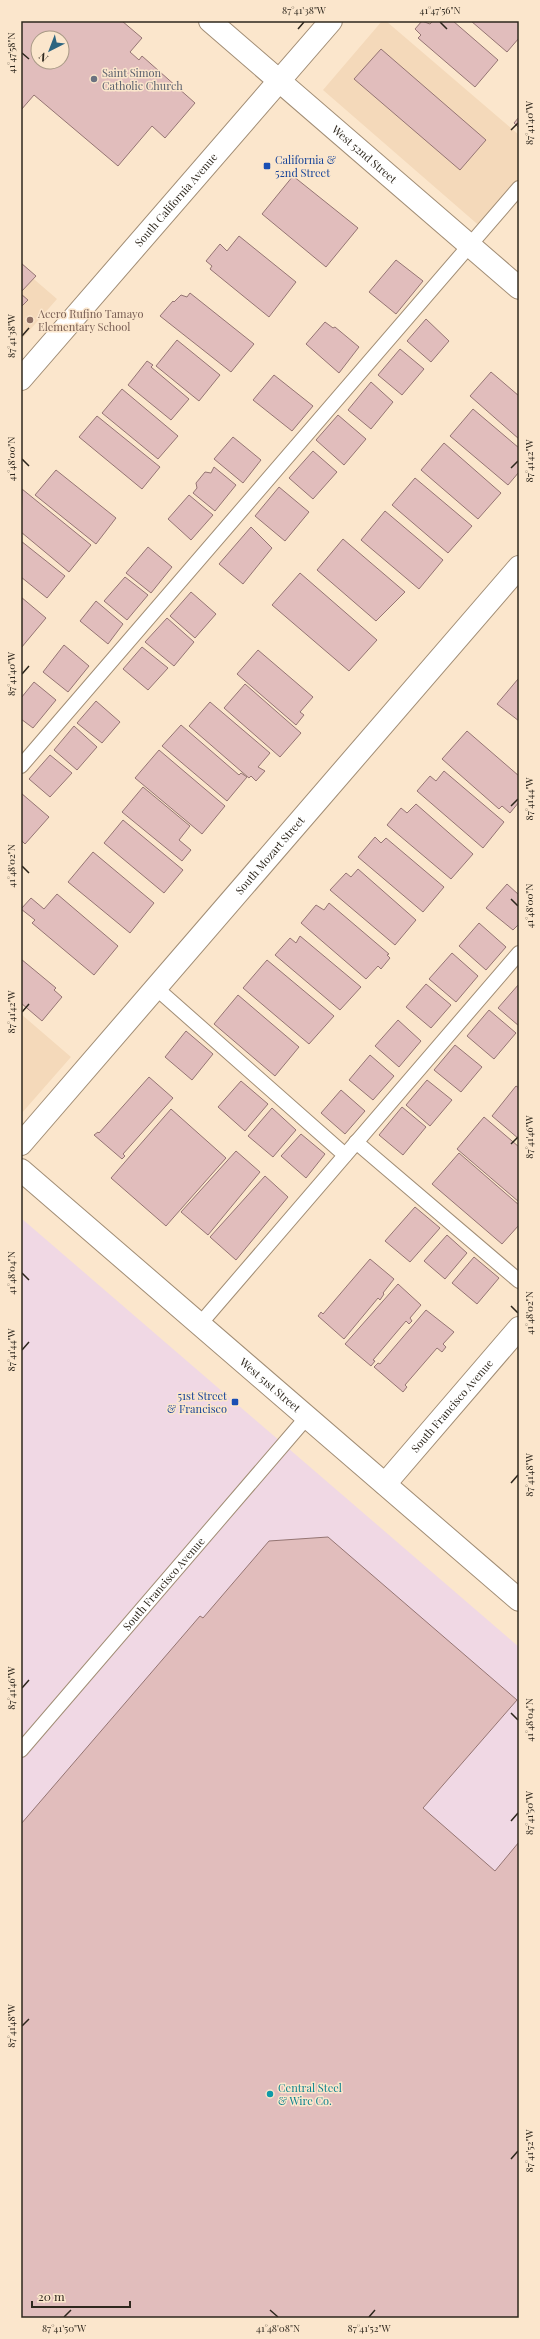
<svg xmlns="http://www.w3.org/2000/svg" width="540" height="2339" font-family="'Playfair Display',serif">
  <rect width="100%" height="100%" fill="#fbe6cc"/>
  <path fill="#f4d9ba" d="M 382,21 L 386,21 L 519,135 L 519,188 L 483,229 L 323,90 Z
    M 21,268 L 57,299 L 21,340 Z
    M 21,1014 L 71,1057 L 21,1114 Z"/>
  <path fill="#f0d8e4" d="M 21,1218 L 519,1647 L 519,2318 L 21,2318 Z"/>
  <path fill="#e1bdbc" stroke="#957573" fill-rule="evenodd" d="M 21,21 L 122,21 L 142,38 L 130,52 L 139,60 L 142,56 L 195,103 L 165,138 L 152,126 L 118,166 L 34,95 L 21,110 ZM 38,38 L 62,38 L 62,62 L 38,62 Z
    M 422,21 L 430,24 L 433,21 L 453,21 L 498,60 L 475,87 L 418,38 L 421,35 L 415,29 Z
    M 471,21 L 519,21 L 519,38 L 507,52 Z
    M 381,49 L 486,140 L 460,170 L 354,79 Z
    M 519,117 L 519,128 L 514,123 Z
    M 293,176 L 358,228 L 326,267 L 262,214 Z
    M 239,236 L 296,282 L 269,317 L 210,269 L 212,266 L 206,261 L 220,244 L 227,251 Z
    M 396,260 L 423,281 L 396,314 L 369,292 Z
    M 21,263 L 36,276 L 21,292 Z
    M 190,293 L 254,344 L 231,372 L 160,316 L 173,301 L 174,302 L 181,295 L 187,297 Z
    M 21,294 L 28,300 L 21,307 Z
    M 426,319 L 449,341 L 431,362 L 407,341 Z
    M 325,322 L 333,328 L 335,327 L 359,347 L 339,373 L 306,344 Z
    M 177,340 L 220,375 L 199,401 L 156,366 Z
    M 400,349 L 424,369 L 402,395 L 378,375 Z
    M 147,361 L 153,365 L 151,367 L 189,399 L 171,420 L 128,385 Z
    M 491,372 L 519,396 L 519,439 L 470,396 Z
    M 274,375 L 313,406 L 292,431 L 253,400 Z
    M 371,382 L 393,402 L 371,429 L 348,410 Z
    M 122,389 L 178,436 L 158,459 L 102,413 Z
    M 473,409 L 519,448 L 519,472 L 508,485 L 450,436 Z
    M 338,415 L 366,439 L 344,465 L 316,440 Z
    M 97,416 L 160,467 L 142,489 L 79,437 Z
    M 233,437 L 261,460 L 243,483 L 214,459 Z
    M 444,443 L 501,493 L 478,519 L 421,470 Z
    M 313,451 L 337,472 L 313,499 L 289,478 Z
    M 214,467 L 236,485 L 215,511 L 193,493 L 197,488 L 196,483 L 205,472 L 211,473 Z
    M 56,470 L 116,518 L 96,544 L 35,495 Z
    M 415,478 L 472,526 L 448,553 L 392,505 Z
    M 279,487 L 309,512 L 285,541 L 255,516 Z
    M 22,489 L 91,545 L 69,572 L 21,532 Z
    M 189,495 L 213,515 L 191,540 L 168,519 Z
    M 385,511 L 443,560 L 419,589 L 361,540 Z
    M 251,527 L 272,548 L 243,584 L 219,564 Z
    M 343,539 L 405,592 L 376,621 L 317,570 Z
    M 21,541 L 65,576 L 47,598 L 21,577 Z
    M 148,547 L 172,567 L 151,593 L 126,573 Z
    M 300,573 L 377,640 L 349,671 L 272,605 Z
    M 125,577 L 148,595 L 127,620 L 104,601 Z
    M 191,592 L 216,614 L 195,638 L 170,616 Z
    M 21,597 L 46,618 L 21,648 Z
    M 96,601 L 123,624 L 108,644 L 80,621 Z
    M 167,618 L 194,642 L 174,666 L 145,642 Z
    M 64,645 L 89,666 L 68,692 L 43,672 Z
    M 142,647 L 168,668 L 148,690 L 123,669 Z
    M 258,650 L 313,697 L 300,712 L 304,715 L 296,725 L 237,674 Z
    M 518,679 L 519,679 L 519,721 L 497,704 Z
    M 34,682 L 56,700 L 33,728 L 21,719 L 21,698 Z
    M 245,684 L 301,733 L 280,757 L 224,708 Z
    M 96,701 L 120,722 L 102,743 L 77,723 Z
    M 210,702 L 270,753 L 258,767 L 265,771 L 256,781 L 251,776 L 249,778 L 189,726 Z
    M 181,725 L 239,775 L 241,773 L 247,777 L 227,801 L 162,746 Z
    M 74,726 L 97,747 L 77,770 L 54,750 Z
    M 467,731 L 519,776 L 519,802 L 510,813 L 502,806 L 499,809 L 442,759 Z
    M 159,750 L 225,806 L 202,834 L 135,778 Z
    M 50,755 L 72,773 L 50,797 L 29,779 Z
    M 444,771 L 504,822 L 483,848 L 417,791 L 430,776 L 436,781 Z
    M 143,787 L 190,826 L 179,840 L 191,850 L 182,861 L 122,812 Z
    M 21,793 L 49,817 L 25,844 L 21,840 Z
    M 416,804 L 473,854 L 451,879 L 387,825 L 401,808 L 407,813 Z
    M 123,820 L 183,870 L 164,893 L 104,843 Z
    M 375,837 L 381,843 L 386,838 L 444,887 L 423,912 L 358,857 Z
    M 93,852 L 154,903 L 130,933 L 68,882 Z
    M 358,869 L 416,920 L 395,945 L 330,890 L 346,873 L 351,877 Z
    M 507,884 L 519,895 L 519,924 L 513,930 L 486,908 Z
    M 57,894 L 118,946 L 94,975 L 32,923 L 35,920 L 21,909 L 31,898 L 44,909 Z
    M 329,903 L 389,954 L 387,955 L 390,958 L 381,969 L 378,966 L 366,979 L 301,923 L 316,905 L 324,910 Z
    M 479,923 L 506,947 L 486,970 L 459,946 Z
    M 300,936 L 361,987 L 340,1010 L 275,955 L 290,938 L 296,943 Z
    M 452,953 L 478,976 L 456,1002 L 429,979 Z
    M 21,959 L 56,988 L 54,990 L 62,997 L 42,1021 L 21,1003 Z
    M 267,960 L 334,1016 L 309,1044 L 243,988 Z
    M 426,984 L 451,1005 L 431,1028 L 406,1007 Z
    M 519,984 L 519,1026 L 498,1008 Z
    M 238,995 L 299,1047 L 275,1076 L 214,1024 Z
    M 489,1010 L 516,1033 L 494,1059 L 467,1036 Z
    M 398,1020 L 421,1041 L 399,1067 L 375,1046 Z
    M 186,1031 L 213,1054 L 192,1080 L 165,1057 Z
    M 455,1045 L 482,1067 L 461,1092 L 434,1070 Z
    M 370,1055 L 394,1076 L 373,1100 L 349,1080 Z
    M 149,1077 L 173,1098 L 123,1154 L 125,1156 L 122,1159 L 94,1135 L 98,1132 L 99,1133 Z
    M 427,1080 L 452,1100 L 430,1126 L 406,1105 Z
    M 241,1081 L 268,1104 L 245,1131 L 218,1107 Z
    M 516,1086 L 519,1088 L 519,1139 L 492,1116 Z
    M 341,1090 L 365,1111 L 345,1134 L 321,1113 Z
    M 402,1107 L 426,1127 L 403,1155 L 379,1135 Z
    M 272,1108 L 296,1130 L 273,1157 L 248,1136 Z
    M 171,1109 L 226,1158 L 166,1226 L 111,1178 Z
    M 484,1117 L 519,1147 L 519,1202 L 457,1149 Z
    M 301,1134 L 325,1154 L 306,1178 L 281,1156 Z
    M 236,1151 L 260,1172 L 208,1235 L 181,1212 Z
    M 459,1153 L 519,1205 L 519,1225 L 502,1244 L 432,1184 Z
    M 265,1176 L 288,1197 L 236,1260 L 210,1237 Z
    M 415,1207 L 440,1228 L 410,1262 L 385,1241 Z
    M 447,1235 L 467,1253 L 445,1279 L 424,1261 Z
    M 474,1257 L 499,1278 L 477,1304 L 452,1283 Z
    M 370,1259 L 394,1279 L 383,1293 L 384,1294 L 380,1300 L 378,1298 L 344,1339 L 318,1316 L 321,1312 L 323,1314 Z
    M 398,1284 L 421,1305 L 410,1318 L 412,1321 L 409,1324 L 406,1321 L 373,1360 L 375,1361 L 371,1366 L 345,1344 Z
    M 426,1310 L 454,1332 L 443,1344 L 446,1347 L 442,1352 L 437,1348 L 405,1385 L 407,1387 L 403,1392 L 374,1367 L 378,1363 L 380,1364 Z
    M 328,1537 L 517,1700 L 423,1808 L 495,1871 L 519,1842 L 519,2318 L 21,2318 L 21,1824 L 200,1616 L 203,1618 L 269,1541 Z"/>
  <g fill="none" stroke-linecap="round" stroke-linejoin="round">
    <defs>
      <g id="service">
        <path d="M 21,766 L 519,188"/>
        <path d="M 156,988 L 345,1155"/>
        <path d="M 356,1142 L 519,1281"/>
        <path d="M 200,1324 L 519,953"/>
        <path id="s1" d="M 21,1750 L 307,1417"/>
      </g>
      <g id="minor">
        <path id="s2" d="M 210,21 L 519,288"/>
        <path id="s3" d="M 21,1144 L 519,567"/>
        <path id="s4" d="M 385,1484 L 519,1328"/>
      </g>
      <g id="tertiary">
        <path id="s5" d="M 21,379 L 331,21"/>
        <path id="s6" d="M 21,1170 L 519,1600"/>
      </g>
    </defs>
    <use href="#service" stroke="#a18d75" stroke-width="16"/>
    <use href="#minor" stroke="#a18d75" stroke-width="24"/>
    <use href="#tertiary" stroke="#a18d75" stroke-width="24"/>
    <use href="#service" stroke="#fff" stroke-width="14"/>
    <use href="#minor" stroke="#fff" stroke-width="22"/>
    <use href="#tertiary" stroke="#fff" stroke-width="22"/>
  </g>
  <path fill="none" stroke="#2e271d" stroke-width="1.5" d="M 440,22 L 447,29M 298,29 L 304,22M 22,53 L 29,59M 511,130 L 518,123M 22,336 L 29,328M 22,459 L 29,466M 511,468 L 518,461M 22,674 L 29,666M 511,806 L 518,799M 22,866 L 29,873M 511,899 L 518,906M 22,1012 L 29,1004M 511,1144 L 518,1137M 22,1273 L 29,1280M 511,1306 L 518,1313M 22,1350 L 29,1342M 511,1483 L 518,1475M 22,1688 L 29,1680M 511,1713 L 518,1720M 511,1821 L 518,1813M 22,2026 L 29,2019M 511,2159 L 518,2151M 270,2310 L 278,2317M 64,2317 L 71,2310M 369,2317 L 375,2310"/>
  <circle fill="#6b7280" stroke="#fbe6cc" stroke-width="1.5" cx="94" cy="79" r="4"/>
  <g fill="#1a4fb4" stroke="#fbe6cc" stroke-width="1.5">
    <rect x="263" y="162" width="8" height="8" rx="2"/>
    <rect x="231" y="1398" width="8" height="8" rx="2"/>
  </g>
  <circle fill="#8d6e63" stroke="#fbe6cc" stroke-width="1.5" cx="30" cy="320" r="4"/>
  <circle fill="#0f9aa8" stroke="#fbe6cc" stroke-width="1.5" cx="270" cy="2094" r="4"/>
  <g text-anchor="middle" stroke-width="3" stroke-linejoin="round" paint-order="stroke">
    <g font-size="11" fill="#5b616d" stroke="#fbe6cc" text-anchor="start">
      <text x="102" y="77">Saint Simon<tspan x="102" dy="13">Catholic Church</tspan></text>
    </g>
    <g font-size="11" fill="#2e271d" stroke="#fbe6cc">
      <text dy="4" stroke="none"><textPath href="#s2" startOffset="204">West 52nd Street</textPath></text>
      <text dy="4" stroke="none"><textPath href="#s5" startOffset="237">South California Avenue</textPath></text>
      <text dy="4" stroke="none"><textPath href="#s3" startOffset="381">South Mozart Street</textPath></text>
      <text dy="4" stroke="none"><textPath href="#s6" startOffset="329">West 51st Street</textPath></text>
      <text dy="4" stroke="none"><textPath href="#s4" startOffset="103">South Francisco Avenue</textPath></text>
      <text dy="4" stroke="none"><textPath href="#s1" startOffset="219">South Francisco Avenue</textPath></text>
    </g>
    <g font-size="11" fill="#164399" stroke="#fbe6cc" text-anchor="start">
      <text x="275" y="164">California &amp;<tspan x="275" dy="13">52nd Street</tspan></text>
      <text x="227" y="1400" text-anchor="end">51st Street<tspan x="227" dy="13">&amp; Francisco</tspan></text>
    </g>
    <g font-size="11" fill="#785e54" stroke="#fbe6cc" text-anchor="start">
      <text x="38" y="318">Acero Rufino Tamayo<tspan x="38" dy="13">Elementary School</tspan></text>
    </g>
    <g font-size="11" fill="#0d838f" stroke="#fbe6cc" text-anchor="start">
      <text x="278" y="2092">Central Steel<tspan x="278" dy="13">&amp; Wire Co.</tspan></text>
    </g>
  </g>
  <rect width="540" height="2339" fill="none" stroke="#fbe6cc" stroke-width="44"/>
  <g transform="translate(50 50) rotate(222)"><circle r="19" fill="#fbe6cc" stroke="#a99a86"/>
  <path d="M0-3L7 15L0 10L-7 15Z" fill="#2d6580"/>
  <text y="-6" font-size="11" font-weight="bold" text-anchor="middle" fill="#2e271d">N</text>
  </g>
  <path d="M32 2301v6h98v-6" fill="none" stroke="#2e271d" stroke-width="2"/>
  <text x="38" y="2301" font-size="12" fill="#2e271d" stroke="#fbe6cc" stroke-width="3" paint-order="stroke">20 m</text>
  <rect x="22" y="22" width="496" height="2295" fill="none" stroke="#2e271d" stroke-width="1.5"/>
  <g font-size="10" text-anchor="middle" fill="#2e271d">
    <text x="304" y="14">87°41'38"W</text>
    <text x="440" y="14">41°47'56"N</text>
    <text transform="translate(11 53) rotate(-90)" y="4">41°47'58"N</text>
    <text transform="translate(529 123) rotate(-90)" y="4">87°41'40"W</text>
    <text transform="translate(11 336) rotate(-90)" y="4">87°41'38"W</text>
    <text transform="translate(11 459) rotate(-90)" y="4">41°48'00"N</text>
    <text transform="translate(529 461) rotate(-90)" y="4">87°41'42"W</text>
    <text transform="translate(11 674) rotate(-90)" y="4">87°41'40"W</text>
    <text transform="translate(529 799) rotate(-90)" y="4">87°41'44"W</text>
    <text transform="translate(11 866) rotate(-90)" y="4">41°48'02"N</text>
    <text transform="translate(529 906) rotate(-90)" y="4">41°48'00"N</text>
    <text transform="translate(11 1012) rotate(-90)" y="4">87°41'42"W</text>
    <text transform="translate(529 1137) rotate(-90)" y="4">87°41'46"W</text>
    <text transform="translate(11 1273) rotate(-90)" y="4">41°48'04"N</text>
    <text transform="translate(529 1313) rotate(-90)" y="4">41°48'02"N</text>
    <text transform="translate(11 1350) rotate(-90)" y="4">87°41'44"W</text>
    <text transform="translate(529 1475) rotate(-90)" y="4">87°41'48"W</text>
    <text transform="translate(11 1688) rotate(-90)" y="4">87°41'46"W</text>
    <text transform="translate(529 1720) rotate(-90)" y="4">41°48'04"N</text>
    <text transform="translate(529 1813) rotate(-90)" y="4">87°41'50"W</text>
    <text transform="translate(11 2026) rotate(-90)" y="4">87°41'48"W</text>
    <text transform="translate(529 2151) rotate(-90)" y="4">87°41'52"W</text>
    <text x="64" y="2332">87°41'50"W</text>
    <text x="278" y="2332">41°48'08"N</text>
    <text x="369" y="2332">87°41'52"W</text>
  </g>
</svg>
